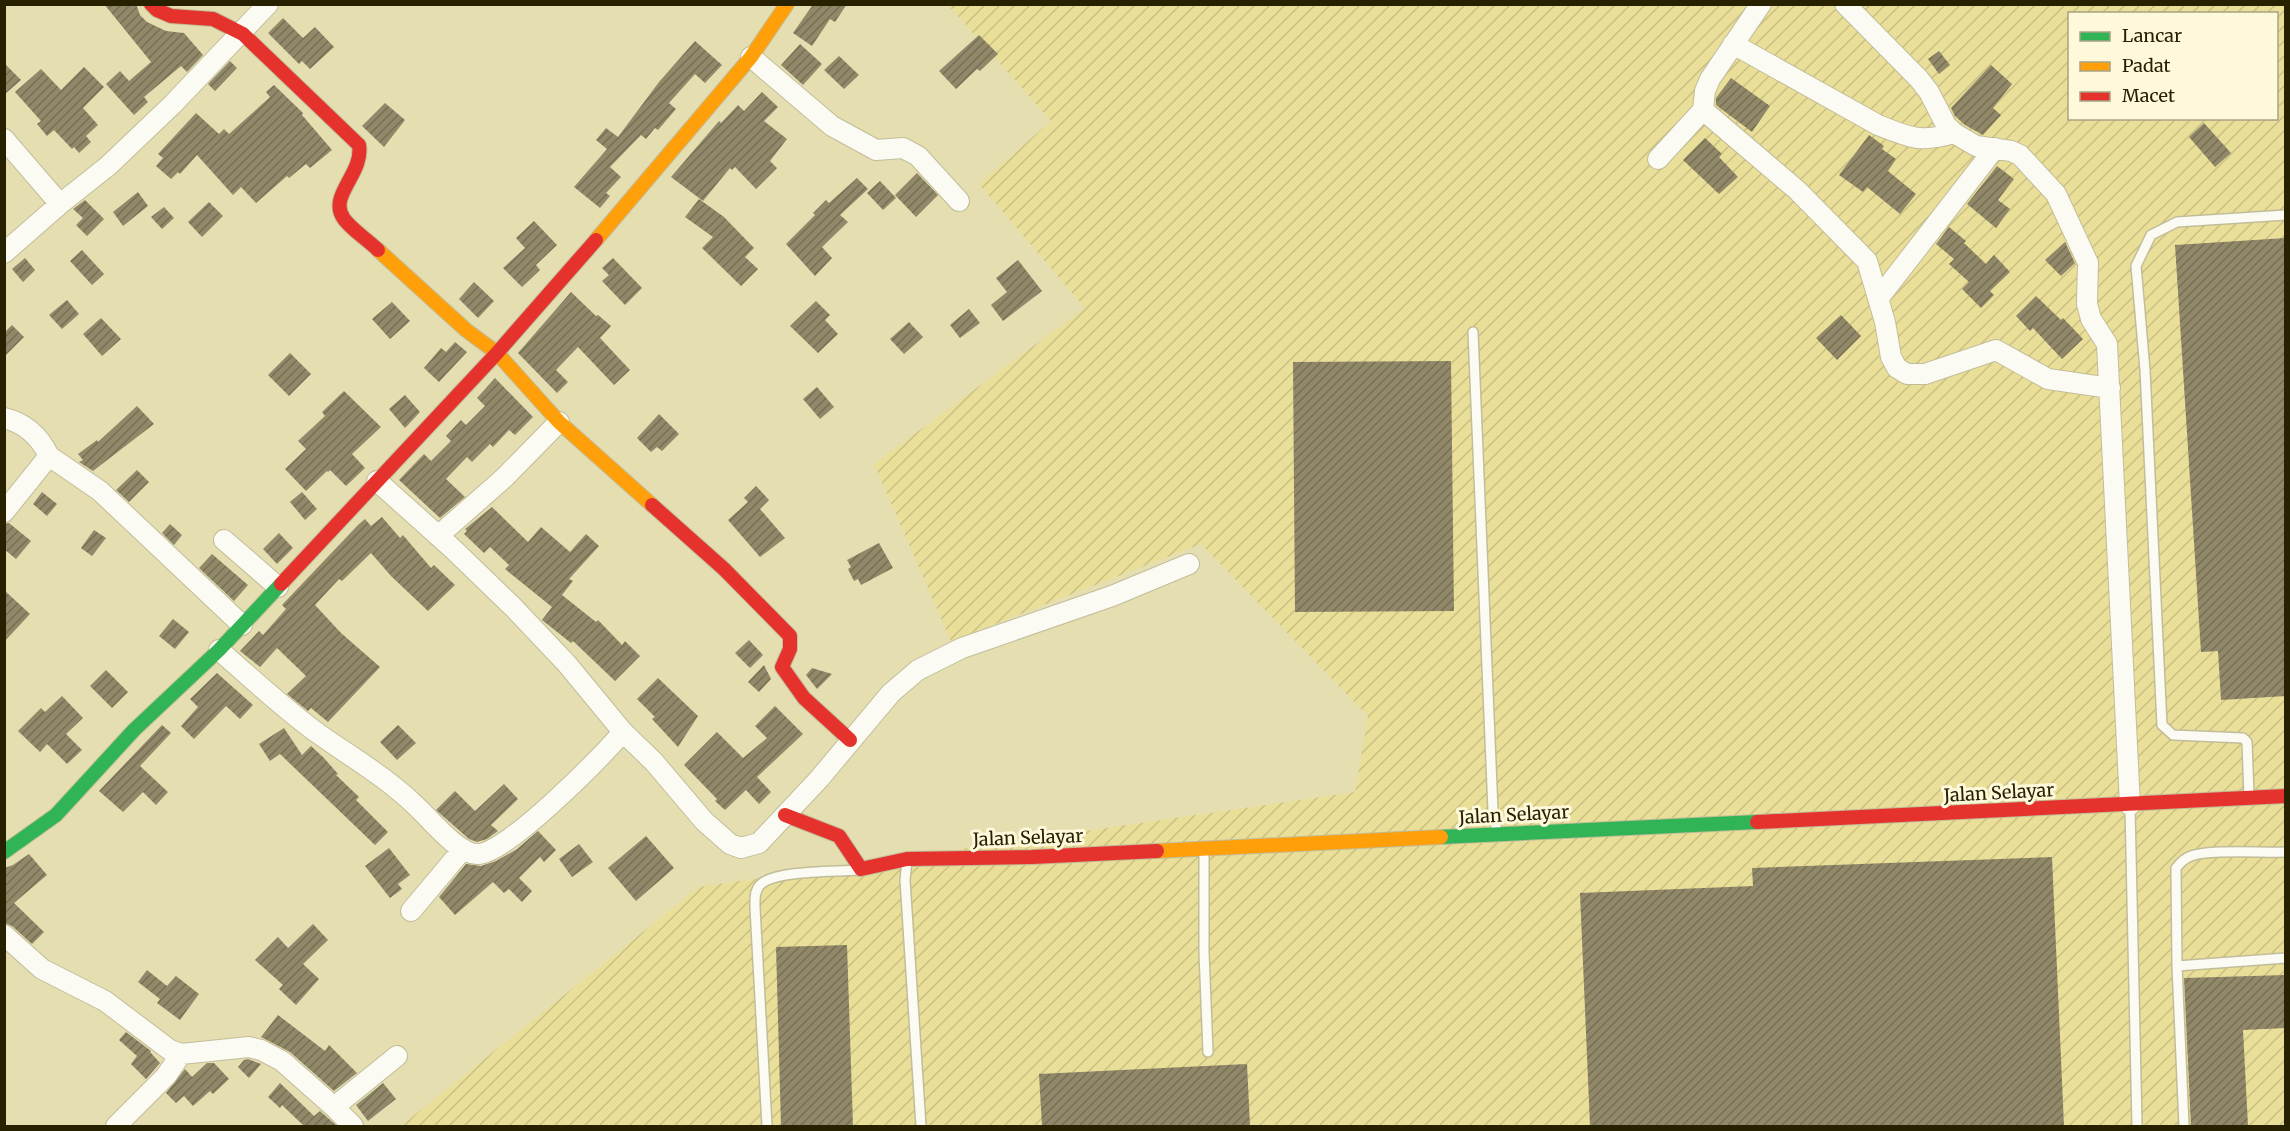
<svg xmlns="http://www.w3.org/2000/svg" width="2290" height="1131" font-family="Merriweather,serif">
  <defs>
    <pattern id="industrial-furrows" width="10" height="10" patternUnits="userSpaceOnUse" patternTransform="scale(1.5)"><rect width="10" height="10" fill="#eadf99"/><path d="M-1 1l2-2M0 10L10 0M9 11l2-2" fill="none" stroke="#c9bf82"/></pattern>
    <pattern id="building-hatch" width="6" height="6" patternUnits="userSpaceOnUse" patternTransform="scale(1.5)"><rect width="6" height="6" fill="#908868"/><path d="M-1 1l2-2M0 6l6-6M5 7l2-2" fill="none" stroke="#766f53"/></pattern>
  </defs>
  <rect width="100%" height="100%" fill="#e4deb1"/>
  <path fill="url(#industrial-furrows)" fill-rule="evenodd" d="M 948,5 L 2285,5 L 2285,1126 L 401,1126 L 699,887 L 1355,792 L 1368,716 L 1201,544 L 951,641 L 874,464 L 1085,308 L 979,184 L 1051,121 ZM 2070,14 L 2276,14 L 2276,118 L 2070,118 Z"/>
  <path fill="url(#building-hatch)" d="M 104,4 L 136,4 L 140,15 L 147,22 L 166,31 L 184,33 L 203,55 L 187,72 L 181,66 L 144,97 L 148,102 L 134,115 L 106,84 L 120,71 L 129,81 L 151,62 Z
    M 810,4 L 847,4 L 835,22 L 830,19 L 812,46 L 793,33 L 812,6 Z
    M 283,18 L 303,38 L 315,27 L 334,47 L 310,69 L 302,61 L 299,64 L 268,33 Z
    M 979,35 L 998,54 L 980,71 L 977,69 L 956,89 L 939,71 Z
    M 695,41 L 722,65 L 705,83 L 695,74 L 669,103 L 676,109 L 658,130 L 655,128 L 646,139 L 641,135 L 610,167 L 621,177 L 606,193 L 610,196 L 600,208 L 574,187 L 607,149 L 596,140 L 606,128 L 618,137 L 659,82 Z
    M 800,44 L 822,64 L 803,85 L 781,65 Z
    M 1939,51 L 1950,65 L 1939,74 L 1928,59 Z
    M 839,56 L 859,75 L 844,89 L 824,70 Z
    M 230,61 L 237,68 L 215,91 L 208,84 Z
    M 4,63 L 21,80 L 4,95 Z
    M 1991,65 L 2012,84 L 1993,108 L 2001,115 L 1983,135 L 1965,125 L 1955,116 L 1951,108 Z
    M 84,67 L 104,87 L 83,108 L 98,125 L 86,136 L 91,142 L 79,153 L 74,147 L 72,149 L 54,130 L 47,136 L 37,124 L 41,121 L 15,92 L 41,69 L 61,90 Z
    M 1731,78 L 1770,106 L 1752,132 L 1716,105 L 1716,98 Z
    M 274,85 L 303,113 L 302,115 L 332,150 L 310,168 L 306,164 L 289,178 L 287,176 L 256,203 L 241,187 L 233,195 L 197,155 L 180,174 L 178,172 L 171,179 L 156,166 L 163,158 L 158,154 L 196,113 L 219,134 L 224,129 L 229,134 L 270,97 L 266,92 Z
    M 762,92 L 778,107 L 764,121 L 787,139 L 770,161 L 777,168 L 756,189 L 735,167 L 732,170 L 730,168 L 703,201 L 671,177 L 719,121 L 721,123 L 738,105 L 744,111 Z
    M 385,103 L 405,120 L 384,147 L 362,126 Z
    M 2204,123 L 2231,153 L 2215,167 L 2189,137 Z
    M 1869,135 L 1884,146 L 1882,149 L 1896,159 L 1888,171 L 1916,194 L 1900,214 L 1867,187 L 1863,192 L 1839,175 Z
    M 1705,138 L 1722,154 L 1719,157 L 1738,177 L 1719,194 L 1683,160 Z
    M 1997,166 L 2014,179 L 1998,200 L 2010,209 L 1996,228 L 1967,204 Z
    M 917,173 L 938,195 L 916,217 L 895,195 Z
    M 857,178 L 868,189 L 840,215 L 848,222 L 822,247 L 832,258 L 815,276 L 786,244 L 815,215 L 813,213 L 826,200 L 829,203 Z
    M 880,181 L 896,198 L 883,210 L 867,193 Z
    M 138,192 L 148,206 L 123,226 L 113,212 Z
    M 699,199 L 724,217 L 754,248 L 745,257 L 758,269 L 741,286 L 702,248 L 713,237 L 685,217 Z
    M 85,200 L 104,219 L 87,236 L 76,225 L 83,218 L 73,209 Z
    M 209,202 L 223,216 L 202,237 L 188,222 Z
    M 164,207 L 174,218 L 162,229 L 151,217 Z
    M 534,221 L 557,245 L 536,265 L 540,270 L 522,287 L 503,268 L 525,248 L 516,238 Z
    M 1949,227 L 1966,241 L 1964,243 L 1986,264 L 1994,255 L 2010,272 L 1990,291 L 1994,295 L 1981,308 L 1962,289 L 1969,282 L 1949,264 L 1954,259 L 1936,244 Z
    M 2286,238 L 2286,696 L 2221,700 L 2218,651 L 2201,652 L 2175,245 Z
    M 2065,242 L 2075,263 L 2061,276 L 2045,260 Z
    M 82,250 L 104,274 L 92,285 L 70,261 Z
    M 25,258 L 35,270 L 23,282 L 12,269 Z
    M 613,258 L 642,288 L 625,305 L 602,281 L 609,275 L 602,268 Z
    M 1018,260 L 1042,291 L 1003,321 L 991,305 L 1007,292 L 996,278 Z
    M 474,282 L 494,301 L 478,318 L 459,299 Z
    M 571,292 L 596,316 L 598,315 L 611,326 L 600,338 L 630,370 L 614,385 L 578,347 L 556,370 L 568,382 L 557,393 L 518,353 Z
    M 2036,296 L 2061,320 L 2063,318 L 2083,339 L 2062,359 L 2033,328 L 2030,331 L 2016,316 Z
    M 67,300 L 79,314 L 62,329 L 49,315 Z
    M 816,301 L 830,315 L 825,320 L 838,334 L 818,353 L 790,326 Z
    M 392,302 L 410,321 L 390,339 L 372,319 Z
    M 969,309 L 980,323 L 960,338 L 950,325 Z
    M 1841,315 L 1861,336 L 1837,360 L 1816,338 Z
    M 101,318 L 121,339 L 102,356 L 83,334 Z
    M 909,322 L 923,337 L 904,354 L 890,339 Z
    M 12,325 L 24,337 L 4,357 L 4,333 Z
    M 455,342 L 467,352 L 439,382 L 424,368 L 441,348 L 446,352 Z
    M 290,353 L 311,374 L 289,396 L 268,375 Z
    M 1451,361 L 1454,611 L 1295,612 L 1293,362 Z
    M 495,378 L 533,417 L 515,435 L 509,430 L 493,447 L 490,444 L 472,462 L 467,457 L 446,479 L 465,497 L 440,518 L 399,480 L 424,454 L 431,461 L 451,441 L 446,436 L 461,420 L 466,425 L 485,406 L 477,398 Z
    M 817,387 L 834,407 L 820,419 L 803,399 Z
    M 344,391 L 381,427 L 352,454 L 365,468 L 346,486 L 330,470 L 328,472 L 327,471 L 306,491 L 285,469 L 306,449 L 298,441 L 325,416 L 322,412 Z
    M 405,395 L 420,412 L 405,428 L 389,409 Z
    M 137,406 L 154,424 L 93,471 L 79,462 L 83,460 L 78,454 L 97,440 L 98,442 Z
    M 659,414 L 679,434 L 662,451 L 657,447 L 651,452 L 637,438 Z
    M 137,470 L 149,482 L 129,502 L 116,490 Z
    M 756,486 L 769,500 L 760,509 L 785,538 L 760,557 L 728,520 L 748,502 L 744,498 Z
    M 42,492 L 57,504 L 47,516 L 33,504 Z
    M 302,492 L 317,509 L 305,520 L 290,502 Z
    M 492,507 L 528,542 L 541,527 L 570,552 L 586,534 L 599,546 L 569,579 L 573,581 L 562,595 L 596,622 L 598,620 L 622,645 L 625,641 L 640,656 L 615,681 L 573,641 L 571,643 L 542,620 L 552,607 L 505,569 L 509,565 L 490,547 L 484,553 L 464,534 L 467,531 L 465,529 Z
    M 382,517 L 400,538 L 403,535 L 431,568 L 434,565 L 455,585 L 428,611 L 391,576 L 371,553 L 342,581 L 339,579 L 315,605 L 341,633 L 380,667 L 328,722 L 311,708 L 308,711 L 287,694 L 306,676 L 277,648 L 260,667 L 240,651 L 259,631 L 263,635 L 286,609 L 282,605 L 358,525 L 365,519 L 371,526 Z
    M 9,523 L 31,541 L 16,559 L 4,549 L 4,524 Z
    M 170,524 L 182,535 L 174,545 L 162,533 Z
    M 94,530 L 106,538 L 92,556 L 81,548 Z
    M 279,533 L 293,548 L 277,564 L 263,549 Z
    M 879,543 L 893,568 L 861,585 L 858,579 L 854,581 L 848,569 L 851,567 L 847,560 Z
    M 212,554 L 248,585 L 234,601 L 199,568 Z
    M 4,590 L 30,614 L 4,642 Z
    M 173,619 L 189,632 L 175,649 L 159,636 Z
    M 749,640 L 763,655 L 750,668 L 735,653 Z
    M 764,665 L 771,679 L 759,692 L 748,682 Z
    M 812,668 L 832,674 L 817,689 L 806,675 Z
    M 106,670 L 128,692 L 112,708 L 90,686 Z
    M 217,673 L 253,705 L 240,719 L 226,706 L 194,739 L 181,726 L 198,707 L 190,699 Z
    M 658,678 L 698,716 L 678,747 L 652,719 L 655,717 L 637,699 Z
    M 62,696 L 83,718 L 66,734 L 82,750 L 67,764 L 47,744 L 40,752 L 18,731 L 41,708 L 45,712 Z
    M 775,706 L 803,734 L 757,777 L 771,792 L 759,804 L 746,790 L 725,810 L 715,801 L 717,799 L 684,765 L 717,732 L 743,758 L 767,738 L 755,726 Z
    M 162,725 L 171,733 L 140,766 L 168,792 L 156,805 L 143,792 L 123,812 L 99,791 Z
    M 398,725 L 416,743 L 397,760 L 380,742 Z
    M 284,728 L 302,755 L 311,746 L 324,758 L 338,774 L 336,775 L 359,797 L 356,800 L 388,832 L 375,845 L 280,754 L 270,761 L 259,744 Z
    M 504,784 L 518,799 L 491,825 L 498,831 L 487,839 L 477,842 L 469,839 L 436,810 L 455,791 L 475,811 Z
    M 538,831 L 556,850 L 544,862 L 540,857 L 519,878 L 532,891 L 522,902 L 509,889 L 504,893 L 493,882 L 455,915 L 439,897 L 466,864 L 481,866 L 496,861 L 517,849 Z
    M 646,836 L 674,868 L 636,901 L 608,868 Z
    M 579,844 L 593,862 L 572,877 L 559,859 Z
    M 389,848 L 410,875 L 398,884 L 402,889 L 390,898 L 365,866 Z
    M 29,854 L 47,875 L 14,903 L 44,932 L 32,944 L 12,926 L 4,923 L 4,868 L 13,865 Z
    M 2052,857 L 2064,1126 L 1590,1126 L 1580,893 L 1753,886 L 1752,868 Z
    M 313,924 L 328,940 L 303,964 L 319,979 L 296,1005 L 279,989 L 283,985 L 255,960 L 278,937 L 288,948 Z
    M 847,945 L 853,1126 L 781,1126 L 776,947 Z
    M 147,970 L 167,986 L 176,976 L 199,994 L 180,1020 L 157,1003 L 160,999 L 138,982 Z
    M 2286,975 L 2286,1028 L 2243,1030 L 2248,1126 L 2191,1126 L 2184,978 Z
    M 278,1015 L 325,1051 L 329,1045 L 357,1073 L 334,1091 L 290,1052 L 261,1037 Z
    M 126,1032 L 151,1051 L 150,1052 L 160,1063 L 146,1079 L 131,1064 L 137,1056 L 119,1040 Z
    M 248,1059 L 261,1064 L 249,1078 L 238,1067 L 244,1060 Z
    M 207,1063 L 214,1063 L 229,1079 L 213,1094 L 210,1091 L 193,1106 L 184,1096 L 176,1103 L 166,1093 L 185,1069 L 192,1077 Z
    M 1247,1064 L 1250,1126 L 1042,1126 L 1039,1074 Z
    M 280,1083 L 314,1116 L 320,1111 L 337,1126 L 304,1126 L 282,1105 L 280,1108 L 268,1097 Z
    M 383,1083 L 396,1099 L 368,1121 L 356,1105 Z"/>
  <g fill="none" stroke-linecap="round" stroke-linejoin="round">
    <defs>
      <path id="lane" d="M 1473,332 L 1493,811 L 1497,831
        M 2249,796 L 2247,742 L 2243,738 L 2173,735 L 2162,725 L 2145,370 L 2136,266 L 2151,235 L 2177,222 L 2286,215
        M 2130,807 L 2137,1126
        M 1204,851 L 1204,952 L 1208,1052
        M 907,861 L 905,880 L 921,1126
        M 2177,966 L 2286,958
        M 767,1126 L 755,908 C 755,900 754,892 760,885 C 774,870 835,872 857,870
        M 2184,1126 L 2177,966 L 2176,868 C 2180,863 2185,858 2191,856 C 2210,849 2263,853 2286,852"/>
      <path id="street" d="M 1845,4 L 1919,79 L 1929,92 L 1946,125 L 1954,133 L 1976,146 L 2011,151 L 2020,155 L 2056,194 L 2088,263 L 2087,304 L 2091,319 L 2107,344 L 2130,805
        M 1733,44 L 1878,125 C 1910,138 1921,143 1954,133
        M 751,57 L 832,126 L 876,150 L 903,148 L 918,156 L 959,201
        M 1703,110 L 1797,190 L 1867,261 L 1885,322 L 1891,357 L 1897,368 L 1907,374 L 1925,374 L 1996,350 L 2048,379 L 2110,388
        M 4,139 L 60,204
        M 1658,159 L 1703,110 L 1705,91 L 1710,79 L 1761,4
        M 4,253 L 60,204 L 108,166 L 173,104 L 268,4
        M 1878,299 L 1995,148
        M 4,418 C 25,423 40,437 49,456
        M 377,481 L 453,549 L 514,608 L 567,664 L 623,732 L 654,762 L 704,821 L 730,844 L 741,848 L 759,843 L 819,779 L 891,693 L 918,670 L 962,648 L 1112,596 L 1189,564
        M 4,512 L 49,456 L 100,491 L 242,625
        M 438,536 L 504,478 L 559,422
        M 224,540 L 278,587
        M 219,650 C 251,678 282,707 316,732 C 351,757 388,778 418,808 C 432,821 459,855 478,854 C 508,853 601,757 623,732
        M 411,911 L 463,849
        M 4,935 L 42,969 L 105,1001 L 170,1050 L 181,1054 L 249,1047 L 261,1050 L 282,1061 L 334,1107 L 353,1126
        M 334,1107 L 397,1056
        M 116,1126 L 166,1076 L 181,1054"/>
      <path id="fast" d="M 1441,837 L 1757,822
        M 4,852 L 56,815 L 134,730 L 219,650 L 281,584"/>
      <path id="slow" d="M 596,240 L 751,57 L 787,4
        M 378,250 L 466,330 L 497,353 L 559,422 L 652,505
        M 1157,851 L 1441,837"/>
      <path id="jam" d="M 151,4 L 157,10 L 171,16 L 213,19 L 243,34 L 359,145 C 364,174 327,196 344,219 C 352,230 368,240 378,250
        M 652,505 L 724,569 L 790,636 L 790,649 L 782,667 L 804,698 L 850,740
        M 281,584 L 497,353 L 596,240
        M 785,815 L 839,836 L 861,869 L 907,859 L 1032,857 L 1157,851
        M 1757,822 L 2286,796"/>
    </defs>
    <use href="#lane" stroke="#c2bd99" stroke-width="12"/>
    <use href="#street" stroke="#c2bd99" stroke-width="22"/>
    <use href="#fast" stroke="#c2bd99" stroke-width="16"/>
    <use href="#slow" stroke="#c2bd99" stroke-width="16"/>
    <use href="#jam" stroke="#c2bd99" stroke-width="16"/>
    <use href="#lane" stroke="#fbfaf3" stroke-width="9"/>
    <use href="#street" stroke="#fbfaf3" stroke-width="20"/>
    <use href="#fast" stroke="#30b455" stroke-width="14"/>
    <use href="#slow" stroke="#ff9f0a" stroke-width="14"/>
    <use href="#jam" stroke="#e5322d" stroke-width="14"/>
  </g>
  <g text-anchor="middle" stroke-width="6" stroke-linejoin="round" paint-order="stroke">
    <g font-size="18" fill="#272100" stroke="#fef9da">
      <text transform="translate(1999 793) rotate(-3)" y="6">Jalan Selayar</text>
      <text transform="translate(1514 815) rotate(-3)" y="6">Jalan Selayar</text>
      <text transform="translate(1028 838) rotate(-2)" y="6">Jalan Selayar</text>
    </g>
  </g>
  <rect width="2290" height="1131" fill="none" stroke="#272100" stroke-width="12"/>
  <rect x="2068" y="12" width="210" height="108" fill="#fef9da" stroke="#a8a383" stroke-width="1.5"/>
  <rect x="2080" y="32" width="30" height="9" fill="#30b455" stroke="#a8a383" stroke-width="1.5"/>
  <text x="2122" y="42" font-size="18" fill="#272100">Lancar</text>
  <rect x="2080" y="62" width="30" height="9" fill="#ff9f0a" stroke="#a8a383" stroke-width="1.5"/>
  <text x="2122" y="72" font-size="18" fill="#272100">Padat</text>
  <rect x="2080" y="92" width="30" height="9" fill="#e5322d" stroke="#a8a383" stroke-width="1.5"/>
  <text x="2122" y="102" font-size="18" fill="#272100">Macet</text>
</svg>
